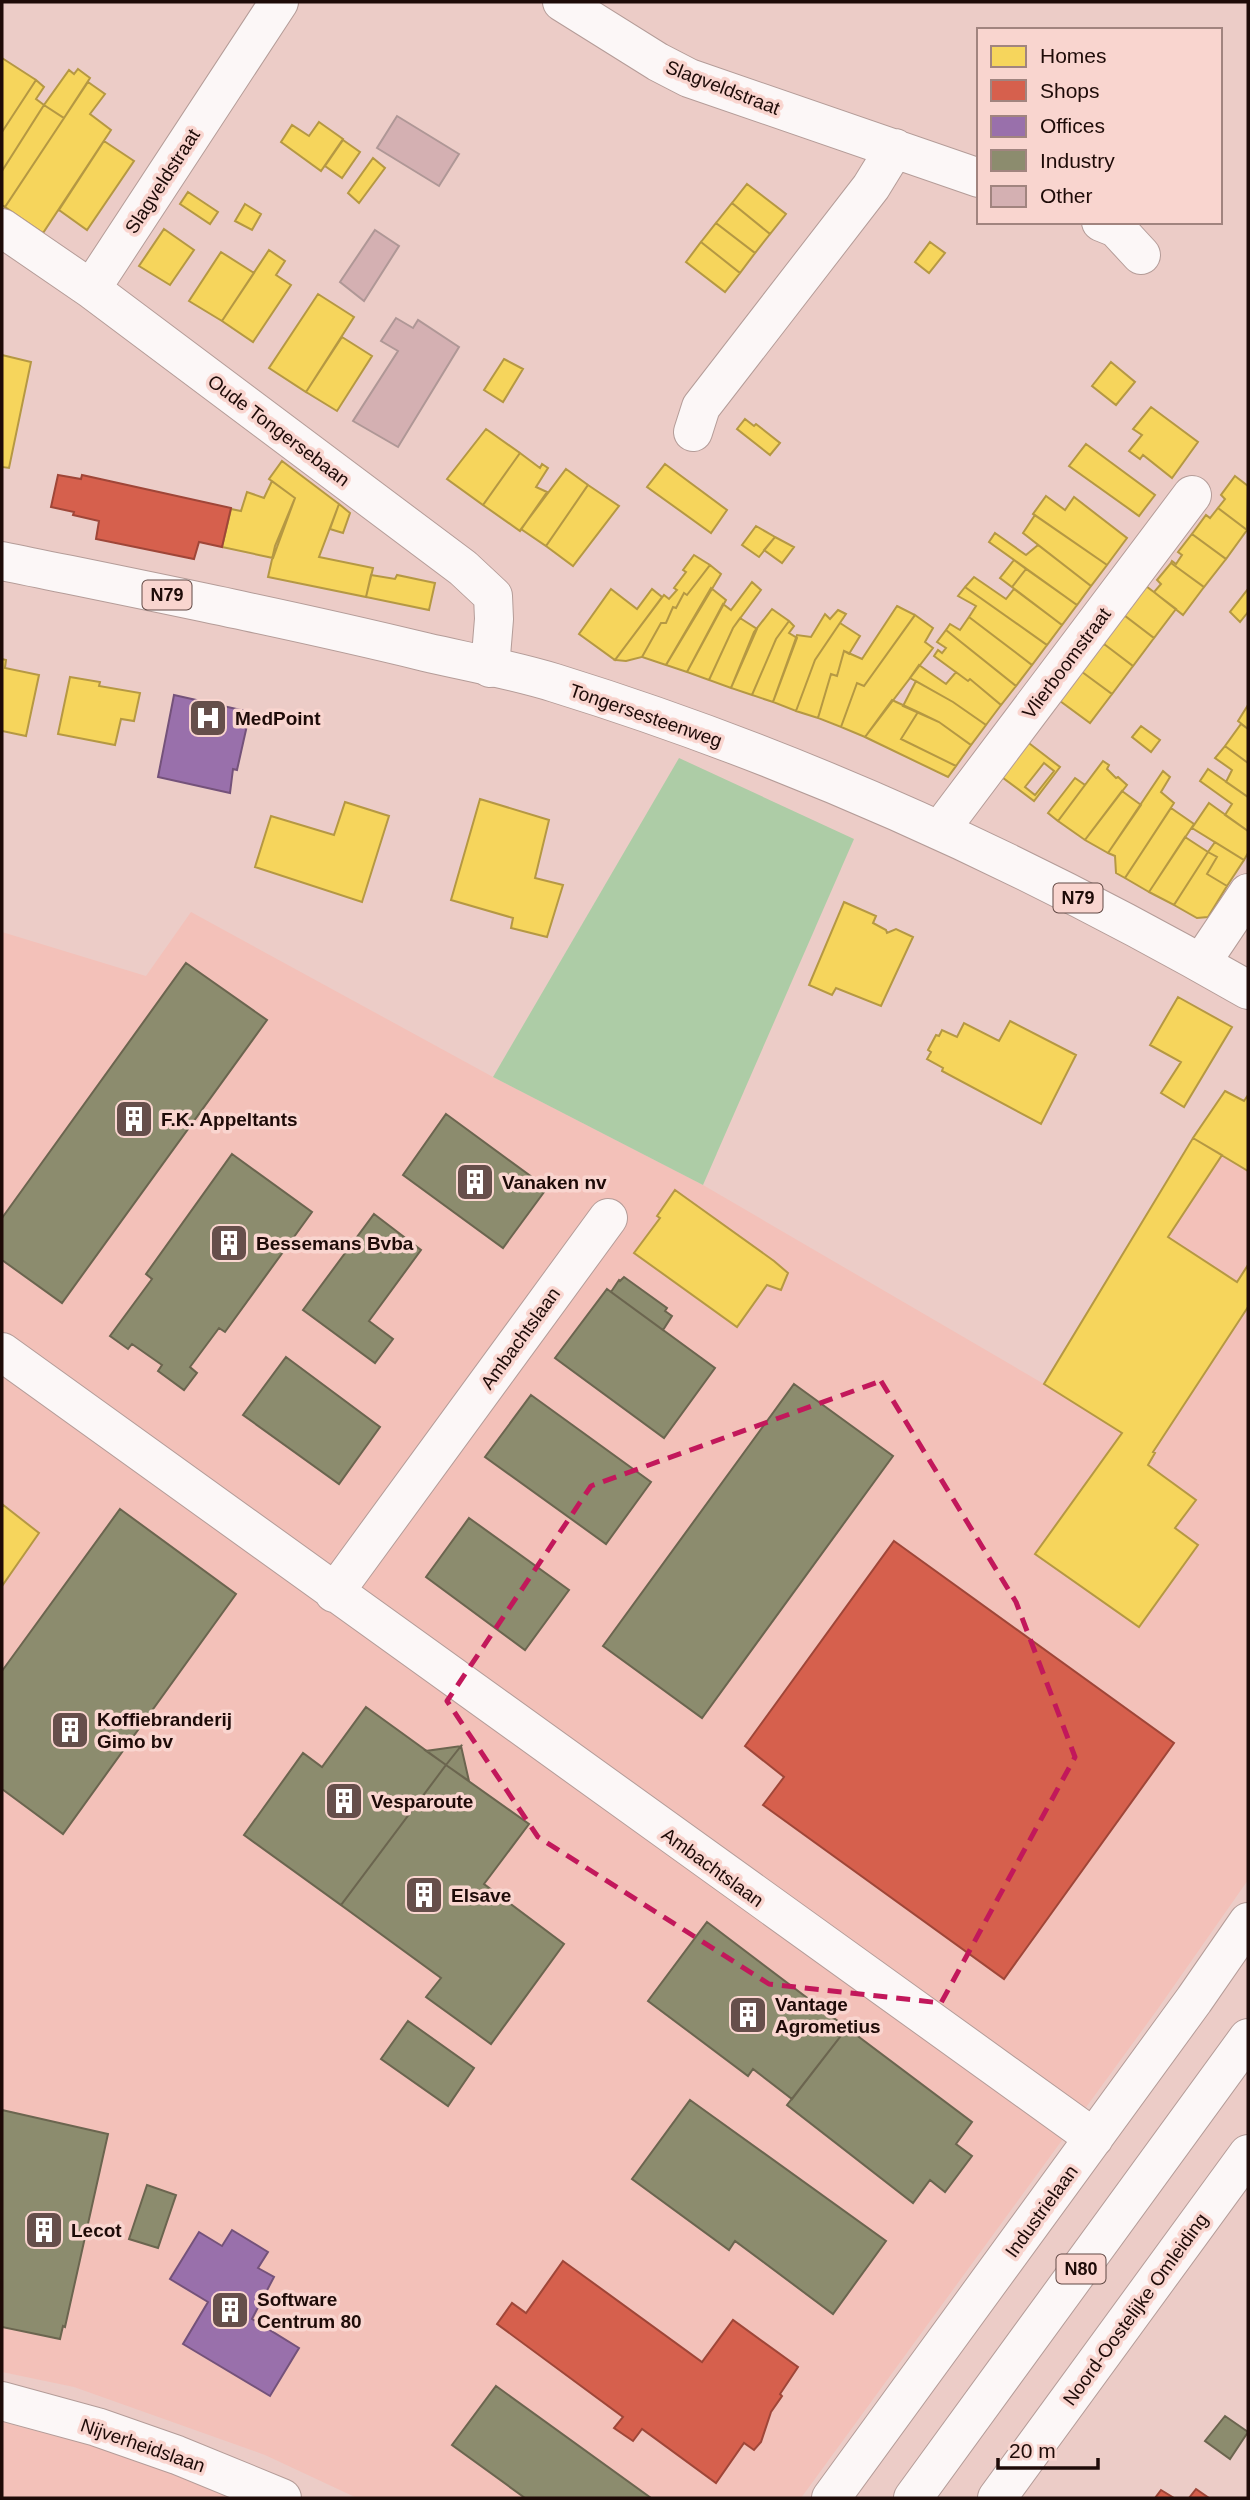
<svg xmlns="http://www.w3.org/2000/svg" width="1250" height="2500" font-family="Helvetica,sans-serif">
  <rect width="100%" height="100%" fill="#ecccc7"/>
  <path fill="#f3c1b9" d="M 191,912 L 493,1077 L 703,1185 L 1044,1384 L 1193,1138 L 1248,1171 L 1248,1880 L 1157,2010 L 801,2498 L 357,2498 L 265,2455 L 74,2387 L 2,2372 L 2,932 L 146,976 Z
    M 2,2422 L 108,2450 L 240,2498 L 2,2498 Z"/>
  <path fill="#adcca6" d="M 679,758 L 854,839 L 703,1185 L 493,1077 Z"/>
  <path fill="#f6d55c" stroke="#b59843" stroke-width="2" fill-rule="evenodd" d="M 2,58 L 36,80 L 2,132 Z
    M 78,69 L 90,78 L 64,118 L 44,105 L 69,70 L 74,74 Z
    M 36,80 L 44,87 L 36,99 L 44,105 L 2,171 L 2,132 Z
    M 88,82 L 105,94 L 90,114 L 111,130 L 43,233 L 5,207 Z
    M 44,105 L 64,118 L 5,207 L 2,205 L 2,171 Z
    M 319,122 L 343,139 L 321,171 L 281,142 L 292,125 L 309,136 Z
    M 343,140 L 360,152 L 342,178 L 325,166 Z
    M 104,141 L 134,161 L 87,230 L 59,210 Z
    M 373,158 L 385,168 L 359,203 L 348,193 Z
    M 747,184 L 786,214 L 770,234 L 732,203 Z
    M 188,192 L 218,212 L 210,224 L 180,204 Z
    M 732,203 L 770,234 L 755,253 L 716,223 Z
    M 245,204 L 261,214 L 252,230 L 235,221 Z
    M 716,223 L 755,253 L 740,273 L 701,242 Z
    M 164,229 L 194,250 L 170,285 L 139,266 Z
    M 701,242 L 740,273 L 725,292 L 686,262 Z
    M 930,242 L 945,253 L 929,273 L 915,262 Z
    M 269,250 L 285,261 L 276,275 L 291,285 L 253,342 L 222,321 Z
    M 221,252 L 254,273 L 222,321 L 189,301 Z
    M 318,294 L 354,317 L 306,392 L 269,368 Z
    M 342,337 L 372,356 L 337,411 L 306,392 Z
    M 2,355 L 31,362 L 9,468 L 2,467 Z
    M 504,359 L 523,369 L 503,402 L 484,390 Z
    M 1111,362 L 1135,382 L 1116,405 L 1092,386 Z
    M 1151,407 L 1198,442 L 1172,478 L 1143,455 L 1140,459 L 1129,451 L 1142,435 L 1133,429 Z
    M 745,419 L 754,426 L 756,424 L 780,443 L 770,455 L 737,429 Z
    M 486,429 L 520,453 L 483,505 L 447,479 Z
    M 1086,444 L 1155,495 L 1139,516 L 1069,466 Z
    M 520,453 L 540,468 L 542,464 L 548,468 L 536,487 L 547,492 L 520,531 L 483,505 Z
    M 282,461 L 339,504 L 319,557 L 373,568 L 366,597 L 268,577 L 275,546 L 295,498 L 269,479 Z
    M 665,464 L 727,510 L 711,533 L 647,487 Z
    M 566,469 L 588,485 L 546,546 L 521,529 Z
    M 1235,476 L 1248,486 L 1247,530 L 1218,508 L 1225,499 L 1221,495 Z
    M 272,481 L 295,498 L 273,558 L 222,547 L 231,509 L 241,511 L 247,492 L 264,498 Z
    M 588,485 L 619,506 L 573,566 L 546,546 Z
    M 1046,496 L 1065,510 L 1074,497 L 1127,538 L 1107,565 L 1033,514 Z
    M 339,504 L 350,513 L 343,533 L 330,529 Z
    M 1218,508 L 1247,530 L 1226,559 L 1192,534 L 1206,515 L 1210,518 Z
    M 1035,515 L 1107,565 L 1091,586 L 1023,533 Z
    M 756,526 L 775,537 L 759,557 L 742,545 Z
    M 995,533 L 1026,555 L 1038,545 L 1091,586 L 1077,605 L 989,542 Z
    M 1192,534 L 1226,559 L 1204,587 L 1171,563 L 1172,561 L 1176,564 L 1182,555 L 1178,552 Z
    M 775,537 L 794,547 L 782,563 L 764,550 Z
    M 694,555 L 710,565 L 687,595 L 684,593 L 676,608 L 673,607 L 666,623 L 661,623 L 642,657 L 626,661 L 615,660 L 664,595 L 669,599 L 677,590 L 674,588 L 686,572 L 683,570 Z
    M 1014,560 L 1026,569 L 1012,587 L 1000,578 Z
    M 1171,563 L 1204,587 L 1183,615 L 1154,592 L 1161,584 L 1157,580 Z
    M 710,565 L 721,574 L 666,665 L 642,657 L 661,623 L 666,623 L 673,607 L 676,608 L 684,593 L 687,595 Z
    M 1026,569 L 1077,605 L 1062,625 L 1012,587 Z
    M 371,575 L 395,579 L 397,575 L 435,583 L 429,610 L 366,597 Z
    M 974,577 L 1006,599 L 1014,589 L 1062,625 L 1047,645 L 965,587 Z
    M 752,582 L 761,590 L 733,628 L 709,680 L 687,672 L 723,604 L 731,610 Z
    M 1142,583 L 1176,609 L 1154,638 L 1120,612 Z
    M 965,587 L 1047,645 L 1032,665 L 969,617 L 976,606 L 958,596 Z
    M 711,588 L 726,600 L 687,672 L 666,665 Z
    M 611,589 L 637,609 L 652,589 L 662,597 L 615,660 L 579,634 Z
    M 1248,589 L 1248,612 L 1240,622 L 1230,612 Z
    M 897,606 L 915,615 L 864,686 L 857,683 L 841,727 L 818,718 L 831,674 L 837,676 L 844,651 L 862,659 Z
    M 772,609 L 789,621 L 776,639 L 752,695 L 731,688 L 754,632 Z
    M 838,610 L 846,614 L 815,660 L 796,711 L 773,702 L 797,635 L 811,637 L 825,614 L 830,619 Z
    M 1120,612 L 1154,638 L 1133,666 L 1104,644 Z
    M 915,615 L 933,628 L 925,642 L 933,648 L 865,737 L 841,727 L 857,683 L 864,686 Z
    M 969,617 L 1032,665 L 1016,686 L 946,630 L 950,624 L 960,630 Z
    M 740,618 L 757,629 L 731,688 L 709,680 L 733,628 Z
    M 789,621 L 794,626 L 789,633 L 797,638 L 773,702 L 752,695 L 776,639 Z
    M 840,623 L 860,636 L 849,654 L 844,651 L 837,676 L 831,674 L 818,718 L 796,711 L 815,660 Z
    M 946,630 L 1016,686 L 1001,705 L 970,679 L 968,681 L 934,656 L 938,650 L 942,653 L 946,648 L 937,642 Z
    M 1104,644 L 1133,666 L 1112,694 L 1078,669 Z
    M 2,659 L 6,660 L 5,668 L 39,675 L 26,736 L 2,731 Z
    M 919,665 L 946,684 L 956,672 L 968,681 L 970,679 L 1001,705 L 986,725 L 953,702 L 910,678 Z
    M 1078,669 L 1112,694 L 1090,723 L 1060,701 Z
    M 70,677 L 100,682 L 99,686 L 140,693 L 134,721 L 121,719 L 115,745 L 58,734 Z
    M 916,681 L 953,702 L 986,725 L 971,745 L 939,722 L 903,706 Z
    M 892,700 L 918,712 L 901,739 L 956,766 L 948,777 L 865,737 Z
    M 1248,705 L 1248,729 L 1238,721 Z
    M 918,712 L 939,722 L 971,745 L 956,766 L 901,739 Z
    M 1241,724 L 1248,729 L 1248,763 L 1225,746 Z
    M 1141,726 L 1160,740 L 1151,752 L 1132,737 Z
    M 1021,737 L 1060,767 L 1034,801 L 995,772 ZM 1044,763 L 1054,771 L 1035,795 L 1025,787 Z
    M 1225,746 L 1248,763 L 1248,797 L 1226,782 L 1232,770 L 1215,758 Z
    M 1103,761 L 1109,765 L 1107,769 L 1116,778 L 1118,777 L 1127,785 L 1085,840 L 1058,821 Z
    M 1208,769 L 1248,797 L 1248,831 L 1225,815 L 1232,804 L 1200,781 Z
    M 1163,771 L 1170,777 L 1161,792 L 1174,803 L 1125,878 L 1116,873 L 1115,856 L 1108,853 Z
    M 1075,778 L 1085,785 L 1058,821 L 1048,813 Z
    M 1122,791 L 1141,805 L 1108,853 L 1085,840 Z
    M 480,799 L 549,820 L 535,878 L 563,885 L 547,937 L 511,928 L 513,918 L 451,900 Z
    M 345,802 L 389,816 L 362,902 L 255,867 L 271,816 L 334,835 Z
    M 1209,803 L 1248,831 L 1248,853 L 1244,860 L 1192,828 Z
    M 1171,808 L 1194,824 L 1149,892 L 1125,878 Z
    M 1185,837 L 1208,852 L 1174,905 L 1149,892 Z
    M 1215,842 L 1244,860 L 1227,886 L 1207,874 L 1217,857 L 1208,852 Z
    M 1208,852 L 1217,857 L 1207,874 L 1227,886 L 1208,917 L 1197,918 L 1174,905 Z
    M 844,902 L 876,916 L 873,923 L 886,930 L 887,933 L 896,929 L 913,937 L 881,1006 L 836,988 L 832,995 L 809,985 Z
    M 1178,997 L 1232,1027 L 1184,1107 L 1161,1093 L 1181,1062 L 1150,1045 Z
    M 1010,1021 L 1076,1055 L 1041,1124 L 942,1071 L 943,1068 L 927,1059 L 931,1052 L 928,1050 L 936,1035 L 939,1036 L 942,1030 L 957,1037 L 964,1023 L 999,1041 Z
    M 1225,1091 L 1244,1101 L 1248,1095 L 1248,1171 L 1193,1138 Z
    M 1193,1138 L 1222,1155 L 1168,1237 L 1237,1282 L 1248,1265 L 1248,1307 L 1153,1452 L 1155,1453 L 1148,1465 L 1196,1500 L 1175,1528 L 1198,1545 L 1139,1627 L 1035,1554 L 1122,1433 L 1044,1384 Z
    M 675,1190 L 774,1261 L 788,1273 L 781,1290 L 767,1285 L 737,1327 L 634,1253 L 660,1218 L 657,1216 Z
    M 2,1504 L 39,1533 L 2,1586 Z"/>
  <path fill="#d6604d" stroke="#9f4638" stroke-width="2" d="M 58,475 L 81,479 L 82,475 L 231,508 L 222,547 L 199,542 L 194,559 L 96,539 L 99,521 L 73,515 L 74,512 L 51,507 Z
    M 894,1541 L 1174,1743 L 1004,1979 L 763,1805 L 784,1777 L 745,1746 Z
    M 563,2261 L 702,2362 L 733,2320 L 798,2367 L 780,2394 L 782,2396 L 771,2412 L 761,2442 L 754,2450 L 744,2443 L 716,2483 L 642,2429 L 633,2441 L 614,2428 L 623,2417 L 497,2324 L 512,2303 L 526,2313 Z
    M 1196,2489 L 1209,2498 L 1189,2498 Z
    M 1161,2490 L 1174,2498 L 1155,2498 Z"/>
  <path fill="#9970ab" stroke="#74527a" stroke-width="2" d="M 174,695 L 250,712 L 237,770 L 233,769 L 230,793 L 158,777 Z
    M 232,2230 L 268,2252 L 258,2268 L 274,2277 L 252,2319 L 299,2348 L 270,2396 L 183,2344 L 208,2302 L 170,2279 L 199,2232 L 222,2246 Z"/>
  <path fill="#8c8c6e" stroke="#6b654f" stroke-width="2" d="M 186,963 L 267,1020 L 62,1303 L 2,1260 L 2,1218 Z
    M 446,1114 L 547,1188 L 503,1248 L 403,1175 Z
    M 232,1154 L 312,1212 L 225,1332 L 219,1328 L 190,1367 L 197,1373 L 184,1390 L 158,1371 L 162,1365 L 132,1344 L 128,1349 L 110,1336 L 152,1279 L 146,1274 Z
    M 374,1214 L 421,1250 L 369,1321 L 393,1339 L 375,1363 L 303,1310 Z
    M 624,1277 L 667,1308 L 665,1311 L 672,1316 L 663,1330 L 611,1292 L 619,1280 L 620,1281 Z
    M 607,1289 L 715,1368 L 664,1438 L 555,1358 Z
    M 286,1357 L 380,1427 L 339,1484 L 243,1415 Z
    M 794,1384 L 893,1456 L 702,1718 L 603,1646 Z
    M 531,1395 L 651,1482 L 606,1544 L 485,1457 Z
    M 120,1509 L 236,1594 L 63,1834 L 2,1789 L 2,1671 Z
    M 469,1518 L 569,1590 L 525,1650 L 426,1577 Z
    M 366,1707 L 446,1765 L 341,1905 L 244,1835 L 303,1753 L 322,1767 Z
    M 461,1746 L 469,1781 L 446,1765 Z
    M 461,1746 L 446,1765 L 426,1751 Z
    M 446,1765 L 529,1824 L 484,1884 L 564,1944 L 491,2044 L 426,1997 L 441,1978 L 341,1905 Z
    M 707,1922 L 847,2028 L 792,2099 L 753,2069 L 748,2076 L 648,2001 Z
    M 408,2021 L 474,2068 L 448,2106 L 381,2059 Z
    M 847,2028 L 972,2122 L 956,2144 L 972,2156 L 945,2192 L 930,2180 L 913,2203 L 787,2105 Z
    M 690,2100 L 886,2241 L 833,2314 L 735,2241 L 729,2250 L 632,2179 Z
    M 2,2110 L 108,2134 L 65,2327 L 63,2326 L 60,2339 L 2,2327 Z
    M 147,2185 L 176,2195 L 158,2248 L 129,2239 Z
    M 496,2386 L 651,2498 L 525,2498 L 452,2445 Z
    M 1225,2416 L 1248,2432 L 1230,2459 L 1205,2441 Z"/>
  <path fill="#d4b0b2" stroke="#af9796" stroke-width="2" d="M 397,116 L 459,154 L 439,186 L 377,148 Z
    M 375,230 L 399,246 L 364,301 L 340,282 Z
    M 396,318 L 413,328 L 418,320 L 459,347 L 398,447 L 353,421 L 398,351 L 381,341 Z"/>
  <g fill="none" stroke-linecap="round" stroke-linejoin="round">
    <defs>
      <path id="minor" d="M 562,2 L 658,62 L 689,78 L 979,178
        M 1101,222 L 1116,228 L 1141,255
        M 2,228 L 91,289 L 463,568 L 493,596 L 494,619 L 490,668
        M 91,289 L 279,2
        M 693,432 L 701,407 L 871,187 L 895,148
        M 940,830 L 1192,495
        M 1201,963 L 1248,893
        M 2,1352 L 1094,2138
        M 334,1593 L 608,1218
        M 2,2401 L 97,2427 L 177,2455 L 282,2498
        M 831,2498 L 1194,2000 L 1248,1922"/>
      <path id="major" d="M 2,561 C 143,590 285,618 425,652 C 468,662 513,670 555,683 C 797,758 1029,864 1248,990
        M 913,2498 L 1248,2038
        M 997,2498 L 1248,2154"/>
    </defs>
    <use href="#minor" stroke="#b49c98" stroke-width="40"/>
    <use href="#major" stroke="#b49c98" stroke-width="40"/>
    <use href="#minor" stroke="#fcf7f7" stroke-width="38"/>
    <use href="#major" stroke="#fcf7f7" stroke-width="38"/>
  </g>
  <path fill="none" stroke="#c2185b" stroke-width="5" stroke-dasharray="14 9" stroke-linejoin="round" d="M 881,1381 L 1016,1602 L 1075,1757 L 941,2003 L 769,1984 L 538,1837 L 447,1701 L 591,1486 Z"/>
  <defs>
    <symbol id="hospital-square" viewBox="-11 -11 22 22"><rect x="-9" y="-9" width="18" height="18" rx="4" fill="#664f4b" stroke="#f9d5cf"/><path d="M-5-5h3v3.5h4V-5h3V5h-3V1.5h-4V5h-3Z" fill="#fff"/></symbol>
    <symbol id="building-square" viewBox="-11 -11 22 22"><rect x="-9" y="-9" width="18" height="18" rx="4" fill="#664f4b" stroke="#f9d5cf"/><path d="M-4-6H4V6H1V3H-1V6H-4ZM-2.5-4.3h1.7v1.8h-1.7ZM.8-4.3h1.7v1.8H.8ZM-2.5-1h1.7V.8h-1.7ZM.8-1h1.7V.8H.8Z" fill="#fff"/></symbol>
  </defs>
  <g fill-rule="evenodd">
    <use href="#hospital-square" x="186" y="696" width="44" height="44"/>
    <use href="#building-square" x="112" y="1097" width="44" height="44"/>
    <use href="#building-square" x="453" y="1160" width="44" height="44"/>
    <use href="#building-square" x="207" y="1221" width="44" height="44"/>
    <use href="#building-square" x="48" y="1708" width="44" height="44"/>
    <use href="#building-square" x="322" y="1779" width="44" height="44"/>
    <use href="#building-square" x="402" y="1873" width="44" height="44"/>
    <use href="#building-square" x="726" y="1993" width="44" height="44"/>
    <use href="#building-square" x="22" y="2208" width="44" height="44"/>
    <use href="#building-square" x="208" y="2288" width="44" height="44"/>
  </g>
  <g text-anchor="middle" stroke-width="7" stroke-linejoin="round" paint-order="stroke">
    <g fill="#f9d5cf" stroke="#604844" stroke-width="2">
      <rect x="142.5" y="580.5" width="49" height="29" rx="5"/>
      <rect x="1053.5" y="883.5" width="49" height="29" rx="5"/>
      <rect x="1056.5" y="2254.5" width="49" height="29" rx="5"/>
    </g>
    <g font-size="18" font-weight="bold" fill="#1e0b08">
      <text x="167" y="601">N79</text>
      <text x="1078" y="904">N79</text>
      <text x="1081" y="2275">N80</text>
    </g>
    <g font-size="19" fill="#1e0b08" stroke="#f9d5cf">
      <text transform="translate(723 87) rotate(21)" y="7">Slagveldstraat</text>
      <text transform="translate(162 181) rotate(-57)" y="7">Slagveldstraat</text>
      <text transform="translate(279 430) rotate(37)" y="7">Oude Tongersebaan</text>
      <text transform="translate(1066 663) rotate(-53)" y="7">Vlierboomstraat</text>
      <text transform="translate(646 715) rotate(19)" y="7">Tongersesteenweg</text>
      <text transform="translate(520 1338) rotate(-54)" y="7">Ambachtslaan</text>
      <text transform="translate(713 1867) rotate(36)" y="7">Ambachtslaan</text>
      <text transform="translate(1041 2211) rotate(-54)" y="7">Industrielaan</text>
      <text transform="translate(1135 2309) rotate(-54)" y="7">Noord-Oostelijke Omleiding</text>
      <text transform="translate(143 2445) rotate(19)" y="7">Nijverheidslaan</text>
    </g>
    <g font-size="19" font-weight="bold" fill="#1e0b08" stroke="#f9d5cf" text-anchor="start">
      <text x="235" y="725">MedPoint</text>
      <text x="161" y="1126">F.K. Appeltants</text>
      <text x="502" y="1189">Vanaken nv</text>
      <text x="256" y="1250">Bessemans Bvba</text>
      <text x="97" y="1726">Koffiebranderij<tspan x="97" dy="22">Gimo bv</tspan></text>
      <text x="371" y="1808">Vesparoute</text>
      <text x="451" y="1902">Elsave</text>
      <text x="775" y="2011">Vantage<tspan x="775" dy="22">Agrometius</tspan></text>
      <text x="71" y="2237">Lecot</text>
      <text x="257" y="2306">Software<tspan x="257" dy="22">Centrum 80</tspan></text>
    </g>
  </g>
  <rect width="1250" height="2500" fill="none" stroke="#1e0b08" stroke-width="7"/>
  <rect x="977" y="28" width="245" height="196" fill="#f9d5cf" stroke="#a1847f" stroke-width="2"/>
  <rect x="991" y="46" width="35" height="21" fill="#f6d55c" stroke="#a1847f" stroke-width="2"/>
  <text x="1040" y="63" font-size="21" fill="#1e0b08">Homes</text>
  <rect x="991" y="80" width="35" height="21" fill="#d6604d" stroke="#a1847f" stroke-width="2"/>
  <text x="1040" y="98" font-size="21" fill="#1e0b08">Shops</text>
  <rect x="991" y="116" width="35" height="21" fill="#9970ab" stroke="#a1847f" stroke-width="2"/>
  <text x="1040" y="133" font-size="21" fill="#1e0b08">Offices</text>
  <rect x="991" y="150" width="35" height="21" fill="#8c8c6e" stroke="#a1847f" stroke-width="2"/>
  <text x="1040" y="168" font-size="21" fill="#1e0b08">Industry</text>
  <rect x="991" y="186" width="35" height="21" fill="#d4b0b2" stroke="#a1847f" stroke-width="2"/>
  <text x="1040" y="203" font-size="21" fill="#1e0b08">Other</text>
  <path d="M998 2458v10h100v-10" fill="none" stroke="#1e0b08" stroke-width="3.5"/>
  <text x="1009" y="2458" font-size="21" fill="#1e0b08" stroke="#f9d5cf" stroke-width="5" paint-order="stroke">20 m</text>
</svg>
